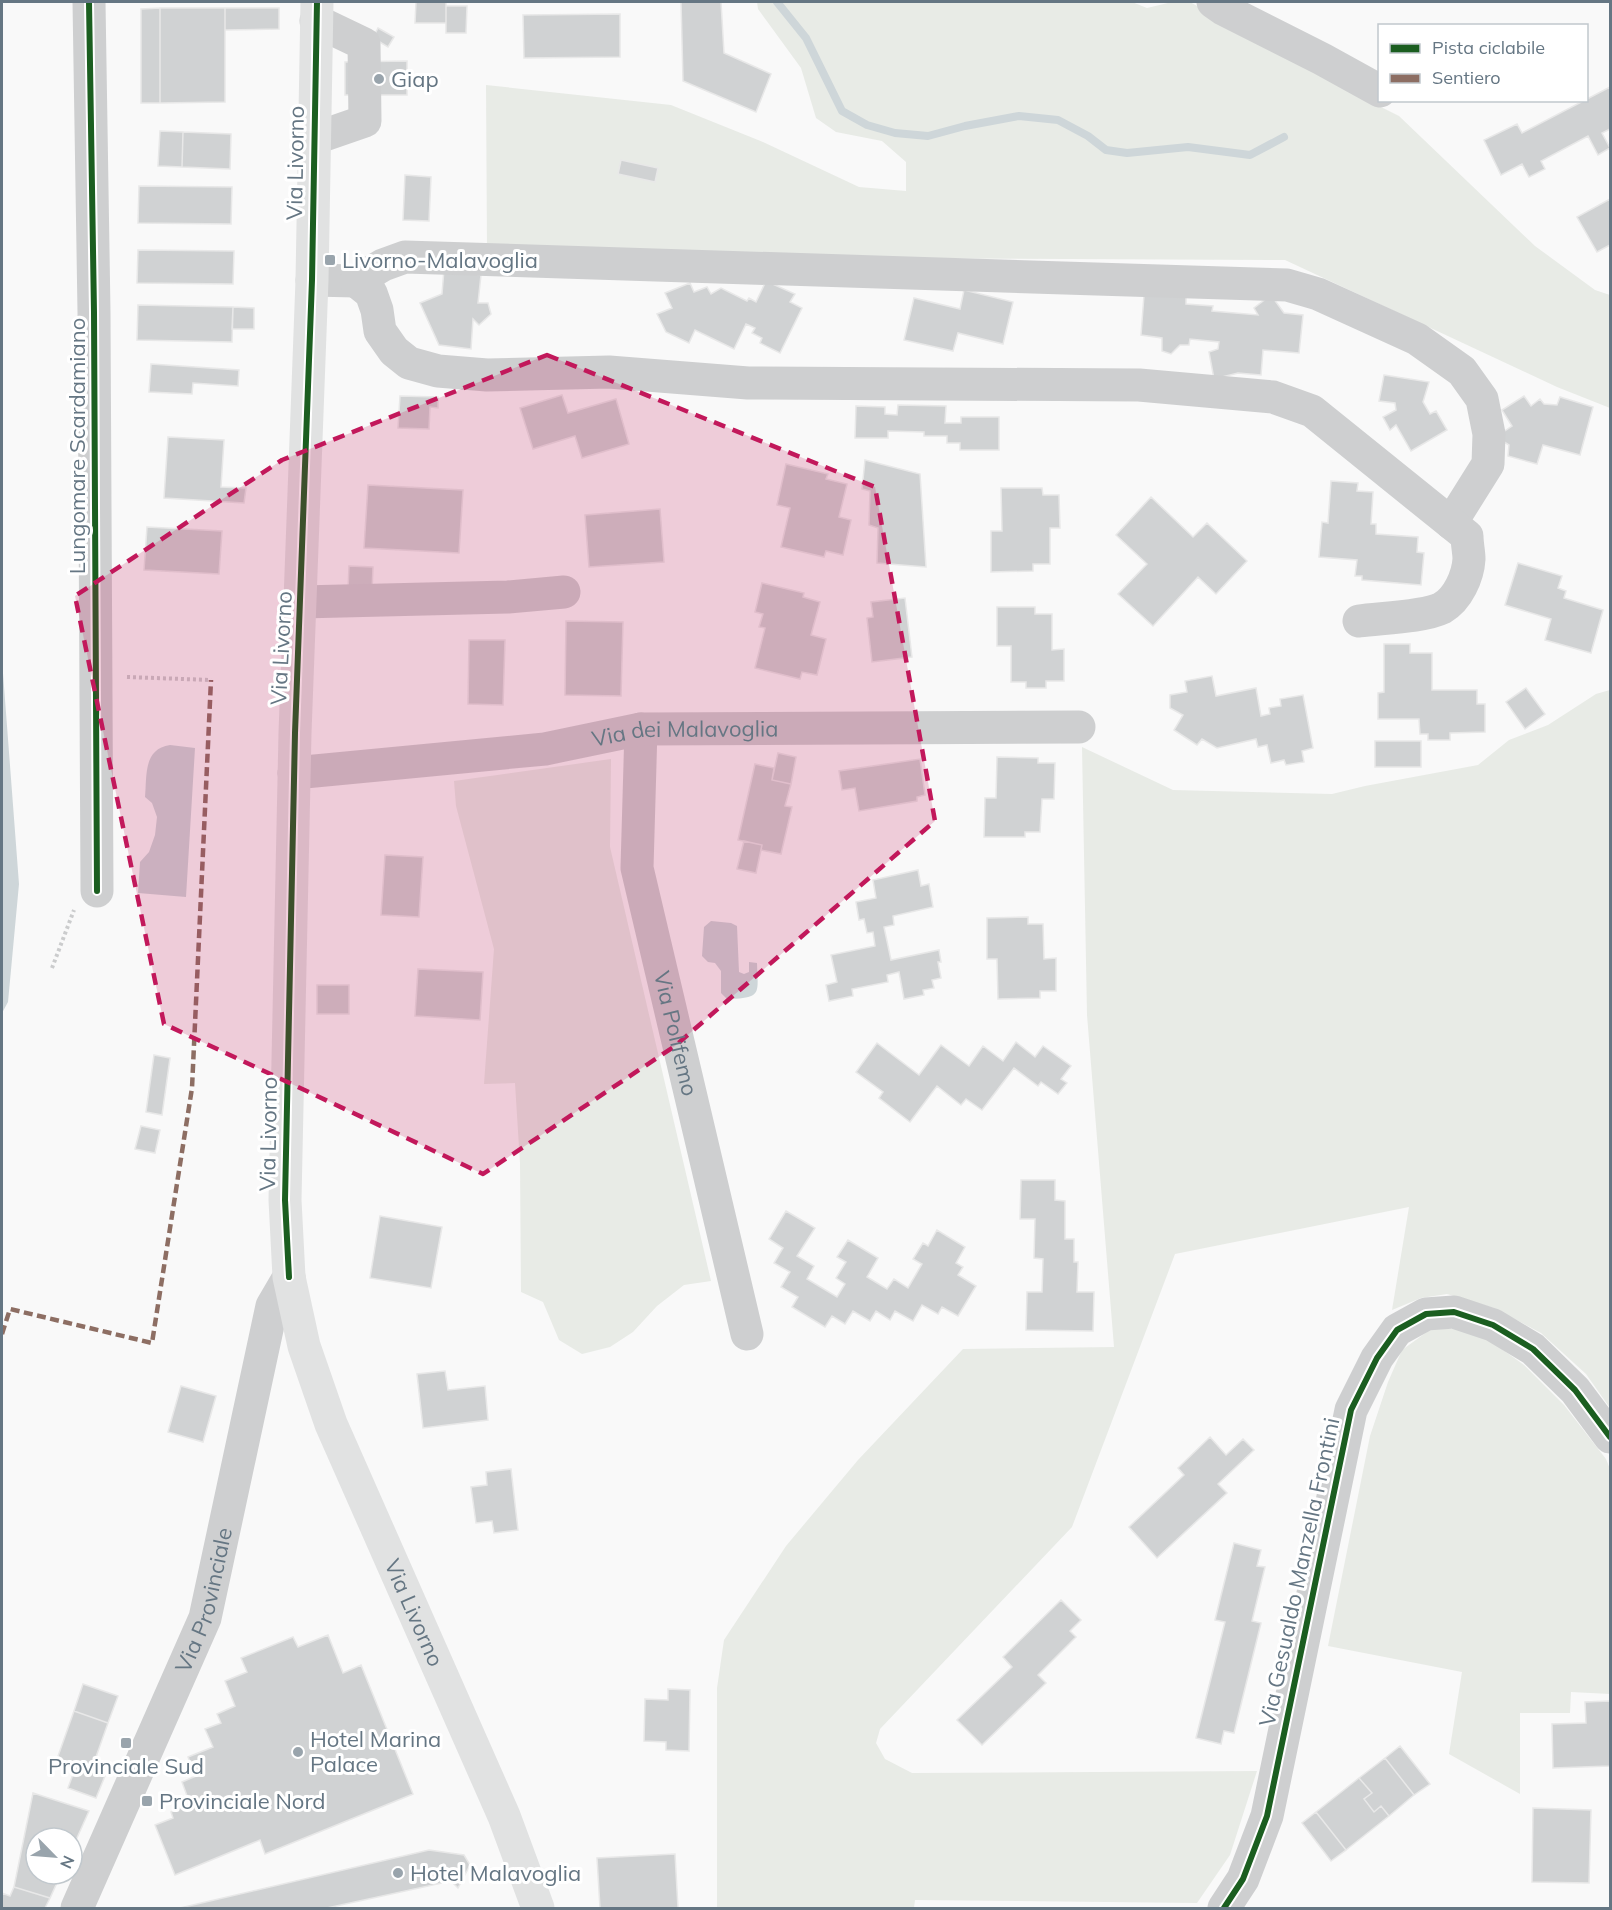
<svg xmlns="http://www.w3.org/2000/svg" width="1612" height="1910" font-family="Mulish,sans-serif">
  <rect width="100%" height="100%" fill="#f9f9f9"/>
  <path fill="#e8ebe6" d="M 757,2 L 1132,2 L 1147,8 L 1172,2 L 1190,2 L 1351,92 L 1399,116 L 1535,246 L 1595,290 L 1610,295 L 1610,408 L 1557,387 L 1285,260 L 880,258 L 487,249 L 486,85 L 671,105 L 763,142 L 859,187 L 906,191 L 906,162 L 882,141 L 836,132 L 816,118 L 801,68 L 758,9 Z
    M 1610,690 L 1610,1408 L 1586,1374 L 1541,1333 L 1494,1308 L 1447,1294 L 1421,1298 L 1392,1310 L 1409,1207 L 1175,1254 L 1072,1527 L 880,1729 L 876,1743 L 885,1759 L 912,1773 L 1257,1771 L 1230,1855 L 1197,1903 L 915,1900 L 914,1908 L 717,1908 L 717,1688 L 724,1640 L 786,1546 L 858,1460 L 963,1349 L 1114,1347 L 1087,1015 L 1082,747 L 1173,790 L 1332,794 L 1365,786 L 1478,765 L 1509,740 L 1548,725 L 1596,694 Z
    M 611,759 L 610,847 L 711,1281 L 684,1285 L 657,1306 L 633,1332 L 610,1347 L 582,1354 L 559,1340 L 543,1302 L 521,1292 L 520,1163 L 515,1083 L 484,1084 L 494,949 L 456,806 L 454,781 Z
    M 1431,1329 L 1460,1329 L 1492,1342 L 1524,1365 L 1564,1405 L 1606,1459 L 1610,1469 L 1610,1694 L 1571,1692 L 1570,1713 L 1520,1713 L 1520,1794 L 1449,1754 L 1462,1672 L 1328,1646 L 1370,1436 L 1388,1382 L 1402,1350 Z"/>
  <path fill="#ced6d9" d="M 2,660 L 19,884 L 8,1002 L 2,1013 Z
    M 170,745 L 195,748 L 186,897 L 138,893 L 140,862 L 149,852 L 155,835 L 157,817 L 152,803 L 145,797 C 147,776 143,749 170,745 Z
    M 711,921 L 731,923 L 737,926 L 739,972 L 744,974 L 749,972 L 749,962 L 757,963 C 758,995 762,998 727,999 L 721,993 L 721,971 L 715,963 L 708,962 L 702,956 L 704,927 Z"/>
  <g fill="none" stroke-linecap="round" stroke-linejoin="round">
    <path stroke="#ced6d9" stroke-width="8" d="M 777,2 L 806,38 L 842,111 L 867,125 L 895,133 L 928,136 L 965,126 L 1019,116 L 1058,120 L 1088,136 L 1106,150 L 1127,153 L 1188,147 L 1250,155 L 1284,137"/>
  </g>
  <path fill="#d0d2d3" stroke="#e8e8e8" stroke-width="1.5" d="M 416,2 L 446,2 L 446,23 L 415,23 Z
    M 681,2 L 721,2 L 724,53 L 771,74 L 756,112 L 683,81 Z
    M 446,6 L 467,6 L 466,33 L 446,33 Z
    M 160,8 L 160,103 L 141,103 L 141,9 Z
    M 160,8 L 225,8 L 225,102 L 160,103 Z
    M 225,8 L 279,8 L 279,29 L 225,30 Z
    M 620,14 L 620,57 L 524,58 L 523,15 Z
    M 378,28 L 394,37 L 388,47 L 373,38 Z
    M 407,61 L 407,95 L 345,95 L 345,62 Z
    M 1610,87 L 1610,129 L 1602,133 L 1610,148 L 1598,155 L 1588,136 L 1541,161 L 1545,169 L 1529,177 L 1522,164 L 1501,175 L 1484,140 L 1517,124 L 1522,133 Z
    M 160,131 L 183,132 L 182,167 L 158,166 Z
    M 183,132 L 231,134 L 230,169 L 182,167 Z
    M 621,160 L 658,168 L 655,182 L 618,174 Z
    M 405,175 L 431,177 L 429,221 L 403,220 Z
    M 139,186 L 232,187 L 231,224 L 138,223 Z
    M 1610,199 L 1610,245 L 1597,252 L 1577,217 Z
    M 138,250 L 234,251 L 233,284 L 137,283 Z
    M 444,269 L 481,275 L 478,303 L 488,303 L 491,314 L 479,325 L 473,319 L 471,349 L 439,345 L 420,303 L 442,294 Z
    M 766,281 L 795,294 L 790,302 L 802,308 L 780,353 L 760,343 L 762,338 L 752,333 L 755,328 L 746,324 L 734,349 L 695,330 L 689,343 L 666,332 L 657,314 L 672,308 L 665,293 L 690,283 L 694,292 L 707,287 L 711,294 L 721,288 L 747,301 L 749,298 L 756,302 Z
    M 964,290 L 1013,302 L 1003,344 L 958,333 L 953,351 L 904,340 L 914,298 L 960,309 Z
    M 1144,295 L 1186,297 L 1186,304 L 1213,306 L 1212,311 L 1258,315 L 1254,308 L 1271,295 L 1284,313 L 1303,315 L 1299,353 L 1263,350 L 1261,375 L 1238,373 L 1214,379 L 1209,352 L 1218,349 L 1219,342 L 1190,339 L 1189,345 L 1180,345 L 1171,354 L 1162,351 L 1162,338 L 1141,335 Z
    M 138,305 L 233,307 L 232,342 L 137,340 Z
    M 233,307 L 254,308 L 254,329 L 232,329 Z
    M 151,364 L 239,370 L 238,386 L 193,383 L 192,394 L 149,392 Z
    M 1384,375 L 1429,382 L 1423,402 L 1430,414 L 1436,411 L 1447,430 L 1411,451 L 1396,425 L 1390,430 L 1383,417 L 1396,410 L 1395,403 L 1379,401 Z
    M 562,395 L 568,413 L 616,399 L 629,444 L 582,458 L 575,436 L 533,449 L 520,408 Z
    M 400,396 L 438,397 L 438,408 L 430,407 L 429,429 L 398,428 Z
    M 1524,396 L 1531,406 L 1540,399 L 1544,404 L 1557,405 L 1560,397 L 1593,407 L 1580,455 L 1543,445 L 1537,464 L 1508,456 L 1509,445 L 1496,437 L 1512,426 L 1502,410 Z
    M 898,405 L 946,406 L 945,423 L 961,423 L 961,417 L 999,417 L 999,450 L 960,450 L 960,443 L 947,443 L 947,436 L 924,436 L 924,432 L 888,431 L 888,438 L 855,438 L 856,406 L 885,407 L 885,414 L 897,415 Z
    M 168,437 L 224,440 L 221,487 L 246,488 L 244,503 L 164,498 Z
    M 865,460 L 920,474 L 926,567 L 877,563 L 878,528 L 869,525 L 870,491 L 862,489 Z
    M 786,464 L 828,474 L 826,479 L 847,484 L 839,517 L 851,520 L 843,555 L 826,551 L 824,557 L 781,547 L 790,508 L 777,505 Z
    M 1331,481 L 1358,483 L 1357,491 L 1373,492 L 1371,524 L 1376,524 L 1376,534 L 1418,537 L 1417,552 L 1424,553 L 1421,585 L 1362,580 L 1362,576 L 1355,576 L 1357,560 L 1319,557 L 1322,522 L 1328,523 Z
    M 368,485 L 463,490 L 459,553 L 364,548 Z
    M 1001,488 L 1042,488 L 1043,495 L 1059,495 L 1060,528 L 1050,528 L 1050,564 L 1033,564 L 1033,571 L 991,572 L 991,531 L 1002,531 Z
    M 1151,497 L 1193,537 L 1207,523 L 1247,561 L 1216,594 L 1198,577 L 1153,626 L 1118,594 L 1147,564 L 1116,535 Z
    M 660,509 L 664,562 L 589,567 L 585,515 Z
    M 147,527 L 222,531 L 219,574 L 144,570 Z
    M 1518,563 L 1562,576 L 1558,588 L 1566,591 L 1564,598 L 1603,610 L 1591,653 L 1545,640 L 1551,619 L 1505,605 Z
    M 349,566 L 373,567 L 372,591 L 348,590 Z
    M 762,583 L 804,593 L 803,597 L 820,602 L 811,635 L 826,639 L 817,675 L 802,672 L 800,679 L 755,668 L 765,628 L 759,627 L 763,614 L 755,612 Z
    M 905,598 L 912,657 L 872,662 L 867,618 L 873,617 L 871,602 Z
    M 997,607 L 1035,607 L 1035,614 L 1052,614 L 1052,650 L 1064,649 L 1064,681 L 1046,681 L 1046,688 L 1026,688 L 1026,682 L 1011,682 L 1011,646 L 997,646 Z
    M 566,621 L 623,622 L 621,696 L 565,695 Z
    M 469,640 L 505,640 L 503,705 L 468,704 Z
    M 1384,644 L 1410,644 L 1410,653 L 1432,653 L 1432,690 L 1477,690 L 1477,704 L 1485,704 L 1485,732 L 1450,733 L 1450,740 L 1428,740 L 1428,734 L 1420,734 L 1419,719 L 1378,719 L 1378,693 L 1384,692 Z
    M 1212,676 L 1216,696 L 1256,688 L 1261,716 L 1270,714 L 1269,708 L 1281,706 L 1280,699 L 1303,695 L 1313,748 L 1302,751 L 1304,762 L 1286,765 L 1284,760 L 1271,763 L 1267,745 L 1258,747 L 1256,739 L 1217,748 L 1202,739 L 1197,745 L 1174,730 L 1183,715 L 1170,708 L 1170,695 L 1187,692 L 1185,681 Z
    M 1526,688 L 1545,714 L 1525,729 L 1506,702 Z
    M 1375,741 L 1421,741 L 1421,767 L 1375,767 Z
    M 778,753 L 796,757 L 791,784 L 772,780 Z
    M 997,757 L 1038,758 L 1038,763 L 1055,763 L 1054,799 L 1042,799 L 1040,832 L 1025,832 L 1025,837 L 984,837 L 985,798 L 996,798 Z
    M 920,759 L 925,795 L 917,797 L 917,801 L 859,811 L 855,788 L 842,790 L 839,771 Z
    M 755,764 L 774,768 L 772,780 L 791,784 L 785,806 L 792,807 L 781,854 L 761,850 L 762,845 L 738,840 Z
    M 744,841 L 762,845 L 756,873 L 737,869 Z
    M 385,855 L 423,857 L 419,917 L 381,915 Z
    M 918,870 L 921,886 L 929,884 L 933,907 L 893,916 L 894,925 L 884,927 L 891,960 L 939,950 L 941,962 L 938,962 L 941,978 L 932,980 L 934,988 L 923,990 L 924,995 L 904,999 L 899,972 L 887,975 L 888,982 L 852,989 L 853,996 L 829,1001 L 826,985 L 837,982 L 831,955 L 875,946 L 873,932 L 867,933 L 864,919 L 859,920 L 856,902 L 876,898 L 873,880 Z
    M 1028,917 L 1028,924 L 1043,924 L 1044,959 L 1056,958 L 1056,991 L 1040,991 L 1040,998 L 998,999 L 997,959 L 987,959 L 987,918 Z
    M 418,969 L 483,972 L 480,1020 L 415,1016 Z
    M 317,985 L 349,985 L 349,1014 L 317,1014 Z
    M 1016,1042 L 1035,1057 L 1043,1046 L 1071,1066 L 1061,1079 L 1067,1083 L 1058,1094 L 1041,1082 L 1038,1086 L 1014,1068 L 982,1110 L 966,1099 L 961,1105 L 937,1086 L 910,1122 L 879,1098 L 883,1092 L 856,1072 L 877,1043 L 919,1075 L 941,1045 L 969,1066 L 983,1046 L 1003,1061 Z
    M 154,1055 L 170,1058 L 162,1115 L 146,1112 Z
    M 141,1126 L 160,1130 L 155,1153 L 135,1149 Z
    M 1021,1180 L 1055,1180 L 1055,1200 L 1065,1201 L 1065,1239 L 1074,1239 L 1074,1262 L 1078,1262 L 1077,1292 L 1094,1292 L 1093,1331 L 1026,1330 L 1027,1292 L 1042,1292 L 1043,1259 L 1034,1258 L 1035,1219 L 1020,1219 Z
    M 786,1211 L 815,1228 L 797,1256 L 814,1266 L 807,1279 L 837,1297 L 845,1284 L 836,1278 L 846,1262 L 837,1257 L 848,1240 L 878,1258 L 867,1277 L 887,1289 L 894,1279 L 908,1288 L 922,1264 L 913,1259 L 923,1243 L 928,1246 L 937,1230 L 965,1247 L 956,1263 L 963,1267 L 958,1275 L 976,1286 L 958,1316 L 942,1307 L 938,1314 L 922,1305 L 913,1321 L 895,1311 L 890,1320 L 876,1311 L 870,1321 L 853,1311 L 845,1324 L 832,1316 L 825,1327 L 792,1307 L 798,1297 L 781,1287 L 790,1272 L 774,1263 L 783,1248 L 769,1239 Z
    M 380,1216 L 442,1227 L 431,1288 L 370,1278 Z
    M 445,1371 L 448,1390 L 485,1386 L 488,1420 L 423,1428 L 417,1374 Z
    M 181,1386 L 216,1396 L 203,1442 L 168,1432 Z
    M 1210,1437 L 1226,1455 L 1243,1439 L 1254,1450 L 1218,1484 L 1227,1493 L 1157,1558 L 1129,1527 L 1184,1475 L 1178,1468 Z
    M 511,1469 L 518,1530 L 494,1533 L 492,1521 L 476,1523 L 471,1487 L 487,1485 L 486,1472 Z
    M 1234,1543 L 1261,1550 L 1257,1566 L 1265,1567 L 1252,1621 L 1261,1623 L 1234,1733 L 1224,1731 L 1221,1744 L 1196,1738 L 1225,1622 L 1215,1620 Z
    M 1061,1600 L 1081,1620 L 1070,1631 L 1076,1637 L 1038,1675 L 1046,1683 L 982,1745 L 957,1720 L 1012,1667 L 1003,1657 Z
    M 328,1635 L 343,1673 L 361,1665 L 413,1794 L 265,1854 L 260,1840 L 175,1875 L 155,1825 L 173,1818 L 171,1812 L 190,1804 L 182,1782 L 196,1776 L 188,1757 L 213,1747 L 205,1729 L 221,1723 L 217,1714 L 235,1706 L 225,1681 L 247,1672 L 241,1658 L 293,1637 L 298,1647 Z
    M 83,1684 L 118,1696 L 108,1723 L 74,1711 Z
    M 668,1689 L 690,1690 L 689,1751 L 666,1750 L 666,1742 L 644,1741 L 645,1699 L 668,1700 Z
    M 1610,1701 L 1610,1766 L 1553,1768 L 1552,1724 L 1586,1723 L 1585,1702 Z
    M 74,1711 L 108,1723 L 91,1771 L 57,1759 Z
    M 1400,1746 L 1430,1784 L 1414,1795 L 1385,1758 Z
    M 1385,1758 L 1414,1795 L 1389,1816 L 1381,1806 L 1374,1812 L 1364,1799 L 1372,1793 L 1359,1778 Z
    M 76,1766 L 105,1776 L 96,1798 L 68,1788 Z
    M 1359,1778 L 1372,1793 L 1364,1799 L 1374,1812 L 1381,1806 L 1389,1816 L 1346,1850 L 1316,1812 Z
    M 33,1793 L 89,1811 L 72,1849 L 72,1838 L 36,1838 L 36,1874 L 61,1874 L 50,1898 L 14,1887 Z
    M 1533,1808 L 1591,1810 L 1589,1883 L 1532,1882 Z
    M 1316,1812 L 1346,1850 L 1331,1861 L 1302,1823 Z
    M 429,1850 L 464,1855 L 470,1865 L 458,1888 L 451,1881 L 327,1908 L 180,1908 Z
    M 675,1854 L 678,1908 L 600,1908 L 597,1858 Z
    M 14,1887 L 50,1898 L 45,1908 L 2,1908 L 2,1893 L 10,1896 Z"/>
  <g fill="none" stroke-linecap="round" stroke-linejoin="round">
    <path stroke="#cbcccd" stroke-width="4" stroke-dasharray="3 3" stroke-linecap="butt" d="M 127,677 L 211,680
      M 52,968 L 74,910"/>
    <g stroke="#cecfd0" stroke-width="33">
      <path d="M 89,2 L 94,312 L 97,891"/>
      <path d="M 1213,2 L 1223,9 L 1322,59 L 1380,91"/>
      <path d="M 313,139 L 365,121 L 364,44 L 316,21"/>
      <path d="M 312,280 L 356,281 L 383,265 L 405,257 L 1287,285 L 1318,294 L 1417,339 L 1462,371 L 1482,399 L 1489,434 L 1488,464 L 1451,523"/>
      <path d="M 356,281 L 371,293 L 377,310 L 380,331 L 394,351 L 409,363 L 438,371 L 487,375 L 609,372 L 748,383 L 1139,385 L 1273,397 L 1312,411 L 1467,536 C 1467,544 1469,552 1469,559 C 1468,576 1458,599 1442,608 C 1424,617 1380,618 1359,621"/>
      <path d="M 301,602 L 508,597 L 564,592"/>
      <path id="s1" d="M 641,729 L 637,868 L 747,1334"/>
      <path id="s2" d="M 294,773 L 545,749 L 641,729 L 1079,727"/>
      <path id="s3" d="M 77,1908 L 205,1618 L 272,1306 L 289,1277"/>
      <path d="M 1224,1908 L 1243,1879 L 1267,1816 L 1351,1410 L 1377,1358 L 1397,1330 L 1426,1314 L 1454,1312 L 1493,1325 L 1533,1349 L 1575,1390 L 1610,1437"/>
    </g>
    <path stroke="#e1e2e2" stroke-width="33" id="s4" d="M 317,2 L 312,280 L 295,733 L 285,1200 L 289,1277 L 304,1346 L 331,1424 L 504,1816 L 538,1908"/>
    <path stroke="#8d6e63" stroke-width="4.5" stroke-dasharray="9 4.5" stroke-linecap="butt" d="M 2,1334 L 10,1309 L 152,1343 L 192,1088 L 211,680"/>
    <defs>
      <path id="cycleway" d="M 89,2 L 94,312 L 97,891
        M 289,1277 L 285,1200 L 295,733 L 312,280 L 317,2
        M 1224,1908 L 1243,1879 L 1267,1816 L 1351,1410 L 1377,1358 L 1397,1330 L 1426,1314 L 1454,1312 L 1493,1325 L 1533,1349 L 1575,1390 L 1610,1437"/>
    </defs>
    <use href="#cycleway" stroke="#fff" stroke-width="10"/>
    <use href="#cycleway" stroke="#1b5e20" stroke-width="6"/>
  </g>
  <path fill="#c2185b" fill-opacity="0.2" stroke="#c2185b" stroke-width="4.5" stroke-dasharray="12 8" stroke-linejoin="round" d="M 547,355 L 875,487 L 935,821 L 675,1046 L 483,1174 L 164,1024 L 75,596 L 282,460 Z"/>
  <g fill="#99a4ac" stroke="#fff" stroke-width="2">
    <circle cx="379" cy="79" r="6"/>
    <rect x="324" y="254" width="12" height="12" rx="3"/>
    <rect x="120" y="1737" width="12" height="12" rx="3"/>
    <circle cx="298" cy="1752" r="6"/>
    <rect x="141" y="1795" width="12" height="12" rx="3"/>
    <circle cx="398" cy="1873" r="6"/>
  </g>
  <g text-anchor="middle" stroke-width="6" stroke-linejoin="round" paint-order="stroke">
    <g font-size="22" fill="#657683" stroke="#fff" text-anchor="start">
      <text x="391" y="87">Giap</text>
      <text x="342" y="268">Livorno-Malavoglia</text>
      <text x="310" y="1747">Hotel Marina<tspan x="310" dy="25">Palace</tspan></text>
      <text x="126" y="1774" text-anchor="middle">Provinciale Sud</text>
      <text x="159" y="1809">Provinciale Nord</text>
      <text x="410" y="1881">Hotel Malavoglia</text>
    </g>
    <g font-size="22" fill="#657683" stroke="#fff">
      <text transform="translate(295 163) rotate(-89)" y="8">Via Livorno</text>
      <text transform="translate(77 446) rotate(-90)" y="8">Lungomare Scardamiano</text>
      <text transform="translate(281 648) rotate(-87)" y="8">Via Livorno</text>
      <text dy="8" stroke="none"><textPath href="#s2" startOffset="394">Via dei Malavoglia</textPath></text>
      <text dy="8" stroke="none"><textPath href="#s1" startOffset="309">Via Polifemo</textPath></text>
      <text transform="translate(268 1134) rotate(-89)" y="8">Via Livorno</text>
      <text transform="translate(1299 1572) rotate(-78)" y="8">Via Gesualdo Manzella Frontini</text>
      <text dy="8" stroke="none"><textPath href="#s3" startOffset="334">Via Provinciale</textPath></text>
      <text dy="8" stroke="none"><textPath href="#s4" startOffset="1635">Via Livorno</textPath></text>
    </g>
  </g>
  <rect width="1612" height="1910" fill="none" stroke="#657683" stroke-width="6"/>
  <rect x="1378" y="24" width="210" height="78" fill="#ffffff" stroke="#c1c8cd" stroke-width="1.5"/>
  <rect x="1390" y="44" width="30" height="9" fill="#1b5e20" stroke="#c1c8cd" stroke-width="1.5"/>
  <text x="1432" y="54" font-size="18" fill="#657683">Pista ciclabile</text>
  <rect x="1390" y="74" width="30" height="9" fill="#8d6e63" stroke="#c1c8cd" stroke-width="1.5"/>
  <text x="1432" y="84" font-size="18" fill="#657683">Sentiero</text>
  <g transform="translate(54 1856) rotate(115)"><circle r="28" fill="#ffffff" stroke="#c1c8cd" stroke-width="1.5"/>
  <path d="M0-4.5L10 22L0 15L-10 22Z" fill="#99a4ac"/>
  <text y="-9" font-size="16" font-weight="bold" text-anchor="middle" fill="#657683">N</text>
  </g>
</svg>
